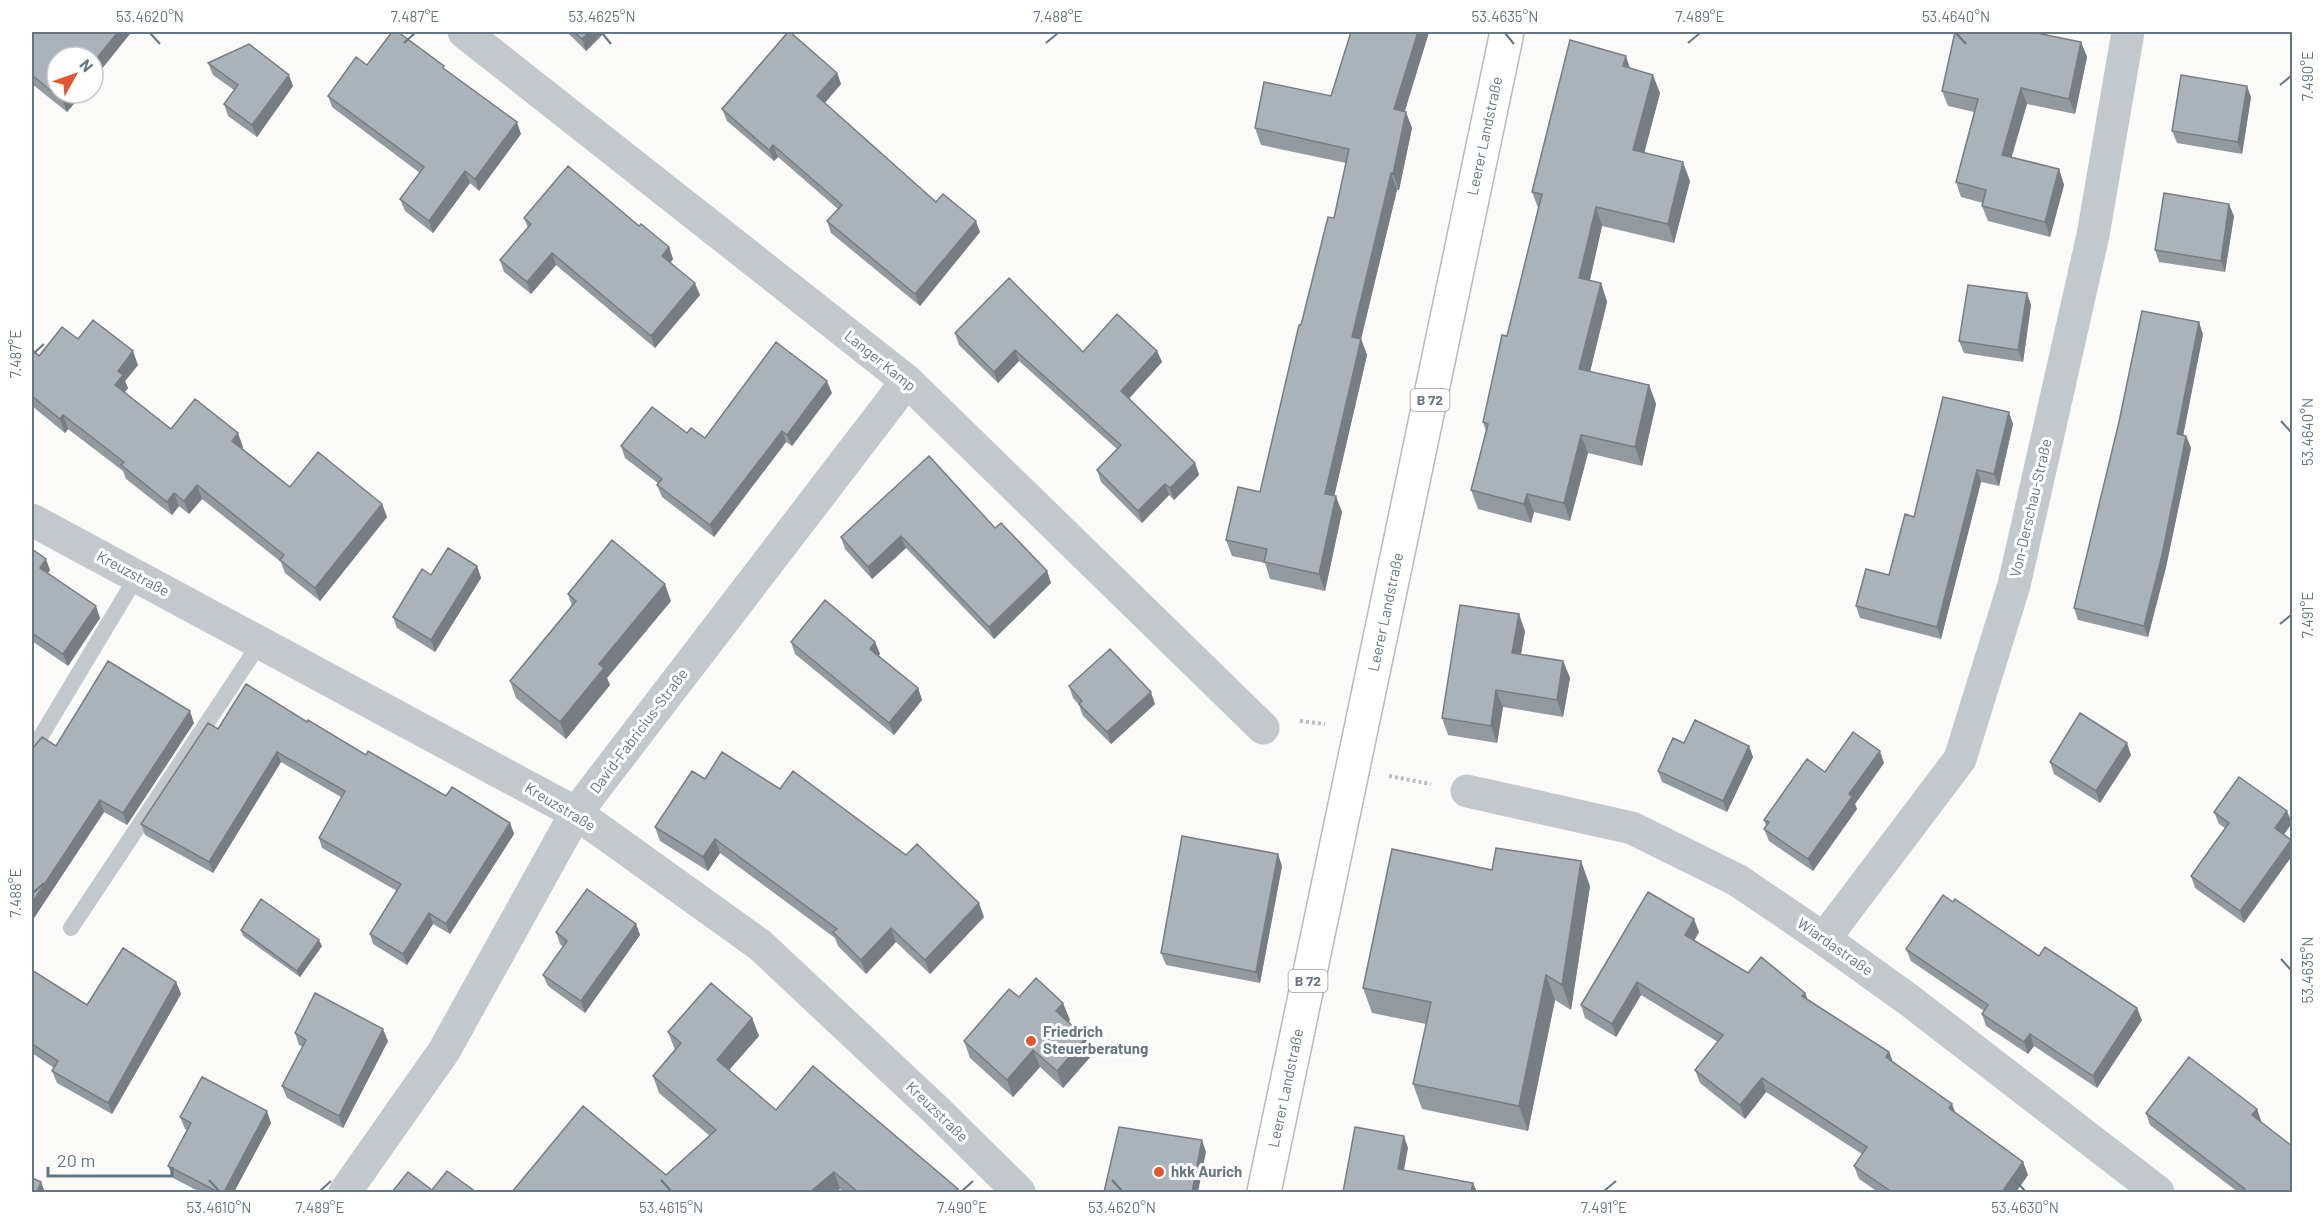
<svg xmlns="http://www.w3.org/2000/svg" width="2324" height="1224" font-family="Barlow,sans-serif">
  <rect width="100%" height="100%" fill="#fafaf8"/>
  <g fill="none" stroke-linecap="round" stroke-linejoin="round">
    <defs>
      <path id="primary" d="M 1264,1192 L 1507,32"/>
    </defs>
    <use href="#primary" stroke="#b5babe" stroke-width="36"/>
    <path stroke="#bbbfc2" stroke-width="4" stroke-dasharray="3 3" stroke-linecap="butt" d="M 1300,721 L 1325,724
      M 1389,776 L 1431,784"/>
    <path stroke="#c3c8cc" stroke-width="16" d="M 32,751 L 137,576
      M 71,928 L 260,643"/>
    <path stroke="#c3c8cc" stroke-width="33" d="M 464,32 L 907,381 L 1263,728
      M 32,520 L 576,813 L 760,945 L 937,1111 L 1019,1192
      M 1467,791 L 1632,828 L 1737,880 L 1824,939 L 1909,1000 L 2158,1192
      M 1824,939 L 1960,759 L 2014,585 L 2093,235 L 2128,32
      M 345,1192 L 444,1051 L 576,813 L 907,381"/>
    <use href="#primary" stroke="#fff" stroke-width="33"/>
  </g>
  <path fill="#929a9f" d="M 35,32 L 129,32 L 130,34 L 57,93 L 83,93 L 67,112 L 32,84 L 32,35 Z
    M 567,32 L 605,32 L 586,51 Z
    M 1351,32 L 1429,32 L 1405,111 L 1412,128 L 1399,190 L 1397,190 L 1361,339 L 1367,355 L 1334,496 L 1342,512 L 1325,591 L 1270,579 L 1265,563 L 1232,556 L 1226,540 L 1260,492 L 1301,325 L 1334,218 L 1346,163 L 1261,145 L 1255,128 L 1331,96 Z
    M 2081,42 L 2087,57 L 2075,114 L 2027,104 L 2011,157 L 2059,169 L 2064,185 L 2050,237 L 1988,221 L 1982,206 L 1983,203 L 1961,197 L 1956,182 L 1974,112 L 1948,106 L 1942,91 Z
    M 208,63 L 293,86 L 257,137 L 228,116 L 224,104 L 234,90 L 213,75 Z
    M 367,65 L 446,70 L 521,134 L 479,191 L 470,183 L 433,233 L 405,211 L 400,199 L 420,173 L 332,107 L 328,96 Z
    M 1630,68 L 1660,93 L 1644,153 L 1690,181 L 1674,243 L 1602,226 L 1590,280 L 1601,283 L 1607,302 L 1590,372 L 1649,385 L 1656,404 L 1642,466 L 1588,453 L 1570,521 L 1534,512 L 1531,523 L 1478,509 L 1471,490 L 1486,431 L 1483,422 L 1507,336 L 1538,208 L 1532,192 Z
    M 837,73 L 841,84 L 825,103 L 936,202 L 980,232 L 920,306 L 831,233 L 827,221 L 838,209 L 778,157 L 774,161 L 727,121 L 722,109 Z
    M 2251,97 L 2242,154 L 2177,143 L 2172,131 Z
    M 2234,216 L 2225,272 L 2159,262 L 2155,250 Z
    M 524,218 L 639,226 L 669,247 L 673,259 L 671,262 L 700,295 L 655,348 L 556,265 L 531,294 L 504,272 L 500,260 L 528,228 Z
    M 2027,293 L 2031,305 L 2023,362 L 1964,353 L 1959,341 Z
    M 955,333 L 1083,352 L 1157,351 L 1162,362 L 1129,398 L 1195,463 L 1199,475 L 1174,500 L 1169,495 L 1142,523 L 1101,482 L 1097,470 L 1117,449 L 1019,361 L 998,383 L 959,345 Z
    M 2203,334 L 2183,436 L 2186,436 L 2191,448 L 2166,567 L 2148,637 L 2078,620 L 2074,608 Z
    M 78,339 L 138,365 L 125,381 L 128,388 L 125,392 L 171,429 L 243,447 L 242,448 L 290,487 L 382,504 L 387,517 L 320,601 L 285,573 L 281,562 L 202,499 L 189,514 L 179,506 L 172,515 L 126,479 L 123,471 L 68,429 L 65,433 L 32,406 L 32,349 L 39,356 Z
    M 832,393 L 792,446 L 786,442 L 714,537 L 662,497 L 657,485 L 659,484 L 625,458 L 621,446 L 687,433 L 705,438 Z
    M 2013,424 L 1999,486 L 1981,482 L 1941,639 L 1860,618 L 1856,606 L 1889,575 L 1914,517 Z
    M 995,528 L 1047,571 L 1051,583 L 994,639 L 906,548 L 872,579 L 845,549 L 841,537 Z
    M 32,549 L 50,570 L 48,573 L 100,618 L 68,666 L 32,641 Z
    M 477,566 L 481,578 L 435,652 L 397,628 L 393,617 L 431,575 Z
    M 568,594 L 671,601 L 607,678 L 610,685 L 566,739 L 516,698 L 510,681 L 572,606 Z
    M 1525,631 L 1521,655 L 1563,661 L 1570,678 L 1563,717 L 1503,707 L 1497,743 L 1448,735 L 1442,718 Z
    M 791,642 L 875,642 L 880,654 L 878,656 L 918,688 L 922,700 L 894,735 L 795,654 Z
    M 1069,686 L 1155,704 L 1111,744 L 1083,716 L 1079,705 L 1073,698 Z
    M 307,722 L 366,755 L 446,796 L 510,823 L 514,834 L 450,934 L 433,924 L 407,965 L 373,944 L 370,934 L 397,891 L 322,848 L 319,838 L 341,797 L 281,762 L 213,873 L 145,835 L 141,824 L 218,729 Z
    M 194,723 L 127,825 L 104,812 L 32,921 L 32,749 L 56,746 Z
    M 1684,743 L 1749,746 L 1753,757 L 1727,812 L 1662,782 L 1658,771 Z
    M 2131,755 L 2100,803 L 2054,774 L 2050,762 Z
    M 1884,763 L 1855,804 L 1857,809 L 1813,871 L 1769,841 L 1764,829 L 1766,826 L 1764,820 L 1825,772 Z
    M 705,779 L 984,917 L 930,974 L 896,942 L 866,974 L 838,946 L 835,938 L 720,853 L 708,871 L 660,841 L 655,827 Z
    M 2214,812 L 2292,823 L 2283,835 L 2244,923 L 2195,888 L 2191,876 L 2225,828 L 2219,824 Z
    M 1282,866 L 1260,983 L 1166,965 L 1161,953 Z
    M 1492,870 L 1590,886 L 1571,1010 L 1555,1000 L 1528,1131 L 1422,1109 L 1413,1084 L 1426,1024 L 1372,1013 L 1363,988 Z
    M 1953,902 L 2142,1020 L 2097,1088 L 2034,1046 L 2028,1054 L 1986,1026 L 1982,1014 L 1984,1011 L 1911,961 L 1906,949 Z
    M 636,924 L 640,935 L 585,1013 L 548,986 L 543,975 L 563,947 L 560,944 L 556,932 Z
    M 241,930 L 322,946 L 300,977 L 243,936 Z
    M 1699,932 L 1694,941 L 1748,973 L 1805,993 L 1808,1000 L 1889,1052 L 1893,1062 L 1956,1114 L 2023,1162 L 2028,1175 L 2016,1192 L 1878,1192 L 1859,1179 L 1854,1166 L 1862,1154 L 1766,1092 L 1745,1119 L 1700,1083 L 1695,1070 L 1718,1042 L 1641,995 L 1616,1037 L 1585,1018 L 1581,1005 Z
    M 32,970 L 87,1005 L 176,982 L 181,994 L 112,1114 L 57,1083 L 52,1071 L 54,1068 L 32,1053 Z
    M 1019,997 L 1070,1020 L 1068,1022 L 1092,1055 L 1063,1088 L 1040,1067 L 1013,1097 L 970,1058 L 964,1041 Z
    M 752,1018 L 759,1036 L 729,1070 L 776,1110 L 959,1192 L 844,1192 L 840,1189 L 666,1175 L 710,1136 L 659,1093 L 653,1076 L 675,1050 L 668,1032 Z
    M 295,1033 L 388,1041 L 343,1128 L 287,1098 L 282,1086 L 303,1047 L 299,1045 Z
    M 2257,1109 L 2261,1121 L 2260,1122 L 2292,1192 L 2238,1192 L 2150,1125 L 2146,1113 Z
    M 180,1117 L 271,1123 L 234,1192 L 200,1192 L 173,1178 L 168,1166 L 187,1130 L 185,1129 Z"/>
  <path fill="#777d82" d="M 118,32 L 129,32 L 130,34 L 93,80 L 93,63 Z
    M 589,32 L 605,32 L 586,51 L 582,39 Z
    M 1418,32 L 1429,32 L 1400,126 L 1394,109 Z
    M 2081,42 L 2087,57 L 2075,114 L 2069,99 Z
    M 1626,56 L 1632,74 L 1623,66 Z
    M 837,73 L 841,84 L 821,107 L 817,96 Z
    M 289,75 L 293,86 L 257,137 L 252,125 Z
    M 1653,75 L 1660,93 L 1640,169 L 1633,150 Z
    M 2247,86 L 2251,97 L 2242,154 L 2238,142 Z
    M 2021,88 L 2027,104 L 2008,170 L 2002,155 Z
    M 69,93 L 83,93 L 67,112 L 63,101 Z
    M 1406,112 L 1412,128 L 1399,190 L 1393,174 Z
    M 517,122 L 521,134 L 479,191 L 475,179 Z
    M 773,145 L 778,157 L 774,161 L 769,150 Z
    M 1683,162 L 1690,181 L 1674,243 L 1668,224 Z
    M 2059,169 L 2064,185 L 2050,237 L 2045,222 Z
    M 465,171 L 470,183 L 433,233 L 429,221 Z
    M 1391,173 L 1397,190 L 1361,339 L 1367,355 L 1331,510 L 1325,494 L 1352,337 Z
    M 2229,204 L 2234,216 L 2225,272 L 2221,261 Z
    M 1596,207 L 1602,226 L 1586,297 L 1579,278 Z
    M 976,221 L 980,232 L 920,306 L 915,294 Z
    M 669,247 L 673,259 L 667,267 L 662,256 Z
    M 552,253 L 556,265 L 531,294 L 527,282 Z
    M 695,283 L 700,295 L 655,348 L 651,336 Z
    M 1601,283 L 1607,302 L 1586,388 L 1579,369 Z
    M 2027,293 L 2031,305 L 2023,362 L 2018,350 Z
    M 2199,322 L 2203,334 L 2181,446 L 2177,434 Z
    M 1015,350 L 1019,361 L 998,383 L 994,372 Z
    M 133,351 L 138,365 L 125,381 L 128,388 L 120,398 L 115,385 L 118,371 Z
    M 1157,351 L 1162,362 L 1126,402 L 1121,391 Z
    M 827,381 L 832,393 L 792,446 L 787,435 Z
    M 1649,385 L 1656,404 L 1642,466 L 1635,447 Z
    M 2009,412 L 2013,424 L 1999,486 L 1994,474 Z
    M 63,415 L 68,429 L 65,433 L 60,419 Z
    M 782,431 L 786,442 L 714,537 L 710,525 Z
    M 238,433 L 243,447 L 237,454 L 232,441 Z
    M 1581,435 L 1588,453 L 1570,521 L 1564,503 Z
    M 2186,436 L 2191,448 L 2166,567 L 2148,637 L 2144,626 Z
    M 1195,463 L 1199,475 L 1174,500 L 1170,488 Z
    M 1977,470 L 1981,482 L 1941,639 L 1937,627 Z
    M 1165,484 L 1169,495 L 1142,523 L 1138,511 Z
    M 197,485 L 202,499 L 189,514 L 184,501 Z
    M 174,493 L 179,506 L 172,515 L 167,502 Z
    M 1527,494 L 1534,512 L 1531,523 L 1524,504 Z
    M 1336,496 L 1342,512 L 1325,591 L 1319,574 Z
    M 382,504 L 387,517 L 320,601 L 315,588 Z
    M 901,536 L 906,548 L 872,579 L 868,567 Z
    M 46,559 L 50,570 L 44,579 L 40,568 Z
    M 477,566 L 481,578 L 435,652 L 431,640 Z
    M 1047,571 L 1051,583 L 994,639 L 989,627 Z
    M 665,584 L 671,601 L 607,678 L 610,685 L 566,739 L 560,722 L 599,664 Z
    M 96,606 L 100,618 L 68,666 L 63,654 Z
    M 1519,614 L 1525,631 L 1518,670 L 1512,653 Z
    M 875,642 L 880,654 L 874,661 L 870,649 Z
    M 1563,661 L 1570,678 L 1563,717 L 1557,700 Z
    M 918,688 L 922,700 L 894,735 L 889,723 Z
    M 1496,690 L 1503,707 L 1497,743 L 1491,726 Z
    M 1151,692 L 1155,704 L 1111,744 L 1107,732 Z
    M 190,711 L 194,723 L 127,825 L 123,813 Z
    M 2127,743 L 2131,755 L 2100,803 L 2096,791 Z
    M 1749,746 L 1753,757 L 1727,812 L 1723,801 Z
    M 1880,751 L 1884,763 L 1855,804 L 1857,809 L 1813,871 L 1808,859 L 1849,794 Z
    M 277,752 L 281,762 L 213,873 L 209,862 Z
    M 100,800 L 104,812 L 32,921 L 32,903 Z
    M 2287,811 L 2292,823 L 2280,840 L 2275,828 Z
    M 510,823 L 514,834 L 450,934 L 446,924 Z
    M 715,839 L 720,853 L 708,871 L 703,857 Z
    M 2291,840 L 2292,845 L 2292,856 L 2244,923 L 2240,911 Z
    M 1278,854 L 1282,866 L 1260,983 L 1256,972 Z
    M 1581,861 L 1590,886 L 1571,1010 L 1562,985 Z
    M 979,903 L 984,917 L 930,974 L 925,960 Z
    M 429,913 L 433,924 L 407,965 L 403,954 Z
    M 1694,919 L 1699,932 L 1690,948 L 1685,935 Z
    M 636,924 L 640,935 L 585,1013 L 581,1001 Z
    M 891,928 L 896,942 L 866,974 L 861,960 Z
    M 319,940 L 322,946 L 300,977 L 297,971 Z
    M 1546,975 L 1555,1000 L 1528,1131 L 1519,1106 Z
    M 176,982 L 181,994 L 112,1114 L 108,1103 Z
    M 1637,982 L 1641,995 L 1616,1037 L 1612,1024 Z
    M 1805,993 L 1810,1006 L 1802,996 Z
    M 1063,1003 L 1070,1020 L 1062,1028 L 1056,1011 Z
    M 2137,1008 L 2142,1020 L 2097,1088 L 2093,1076 Z
    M 752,1018 L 759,1036 L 723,1077 L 717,1060 Z
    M 383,1029 L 388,1041 L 343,1128 L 339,1116 Z
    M 2030,1034 L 2034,1046 L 2028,1054 L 2024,1042 Z
    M 1086,1038 L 1092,1055 L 1063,1088 L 1057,1071 Z
    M 1033,1050 L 1040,1067 L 1013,1097 L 1007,1080 Z
    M 1889,1052 L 1894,1065 L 1886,1057 Z
    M 1762,1078 L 1766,1092 L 1745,1119 L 1740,1105 Z
    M 1952,1104 L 1957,1117 L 1949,1108 Z
    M 2257,1109 L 2261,1121 L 2256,1127 L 2252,1115 Z
    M 267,1111 L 271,1123 L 234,1192 L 224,1192 Z
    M 1404,1136 L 1408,1148 L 1402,1181 L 1398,1169 Z
    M 1202,1140 L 1206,1152 L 1198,1192 L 1192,1192 Z
    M 2023,1162 L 2028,1175 L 2016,1192 L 2002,1192 Z
    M 834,1172 L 840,1189 L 836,1192 L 810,1192 Z
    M 41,1182 L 45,1192 L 37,1192 Z
    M 1473,1183 L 1477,1192 L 1471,1192 Z"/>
  <path fill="#aab3b9" stroke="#777d82" stroke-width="1.5" d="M 35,32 L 118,32 L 93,63 L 93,57 L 57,57 L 57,93 L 69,93 L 63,101 L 32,75 L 32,35 Z
    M 392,32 L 398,32 L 444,66 L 443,68 L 517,122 L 475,179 L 465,171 L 429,221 L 400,199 L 424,167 L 328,96 L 356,57 L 367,65 Z
    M 574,32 L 589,32 L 582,39 Z
    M 788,32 L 790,32 L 837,73 L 817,96 L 936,202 L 943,194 L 976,221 L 915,294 L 827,221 L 842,205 L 773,145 L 769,150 L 722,109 Z
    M 1351,32 L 1418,32 L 1394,109 L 1406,112 L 1393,174 L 1391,173 L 1352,337 L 1361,339 L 1325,494 L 1336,496 L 1319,574 L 1264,562 L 1267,549 L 1226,540 L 1238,487 L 1260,492 L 1299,325 L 1301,325 L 1328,217 L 1334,218 L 1349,149 L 1255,128 L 1264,82 L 1331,96 Z
    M 1955,32 L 2032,32 L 2081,42 L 2069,99 L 2021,88 L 2002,155 L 2059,169 L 2045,222 L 1982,206 L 1986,190 L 1956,182 L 1978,99 L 1942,91 Z
    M 1570,40 L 1626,56 L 1623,66 L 1653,75 L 1633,150 L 1683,162 L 1668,224 L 1596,207 L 1579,278 L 1601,283 L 1579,369 L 1649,385 L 1635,447 L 1581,435 L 1564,503 L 1527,494 L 1524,504 L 1471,490 L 1488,424 L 1483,422 L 1502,335 L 1507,336 L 1542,194 L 1532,192 Z
    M 249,44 L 289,75 L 252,125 L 224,104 L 238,85 L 208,63 Z
    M 2181,75 L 2247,86 L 2238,142 L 2172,131 Z
    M 568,166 L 639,226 L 641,224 L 669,247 L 662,256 L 695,283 L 651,336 L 552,253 L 527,282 L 500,260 L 531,224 L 524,218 Z
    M 2164,193 L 2229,204 L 2221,261 L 2155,250 Z
    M 1009,278 L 1083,352 L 1117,314 L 1157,351 L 1121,391 L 1195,463 L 1170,488 L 1165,484 L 1138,511 L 1097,470 L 1121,445 L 1015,350 L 994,372 L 955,333 Z
    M 1968,285 L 2027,293 L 2018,350 L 1959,341 Z
    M 2142,311 L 2199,322 L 2177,434 L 2186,436 L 2162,555 L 2144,626 L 2074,608 L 2119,422 Z
    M 93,320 L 133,351 L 118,371 L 123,375 L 115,385 L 171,429 L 195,399 L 238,433 L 232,441 L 290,487 L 318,452 L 382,504 L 315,588 L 280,560 L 284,555 L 197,485 L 184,501 L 174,493 L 167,502 L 121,465 L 124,462 L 63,415 L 60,419 L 32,396 L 32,349 L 39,356 L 62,327 L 78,339 Z
    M 776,342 L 827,381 L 787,435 L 782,431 L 710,525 L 657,485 L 662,479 L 621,446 L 652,407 L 687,433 L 691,428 L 705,438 Z
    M 1943,397 L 2009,412 L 1994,474 L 1977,470 L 1937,627 L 1856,606 L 1866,569 L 1889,575 L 1905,514 L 1914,517 Z
    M 929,456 L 995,528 L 1001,523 L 1047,571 L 989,627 L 901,536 L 868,567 L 841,537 Z
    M 612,540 L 665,584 L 599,664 L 604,668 L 560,722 L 510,681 L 576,601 L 568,594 Z
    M 448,548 L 477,566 L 431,640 L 393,617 L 422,569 L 431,575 Z
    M 32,549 L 46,559 L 40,568 L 96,606 L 63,654 L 32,633 Z
    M 825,600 L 875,642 L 870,649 L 918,688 L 889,723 L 791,642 Z
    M 1460,605 L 1519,614 L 1512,653 L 1563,661 L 1557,700 L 1496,690 L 1491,726 L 1442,718 Z
    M 1110,649 L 1151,692 L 1107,732 L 1079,704 L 1082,701 L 1069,686 Z
    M 108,661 L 190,711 L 123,813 L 100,800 L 32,903 L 32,845 L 33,842 L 32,841 L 32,749 L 33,748 L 42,737 L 56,746 Z
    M 246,684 L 307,722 L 308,720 L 366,755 L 368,751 L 446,796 L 452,787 L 510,823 L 446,924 L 429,913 L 403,954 L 370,934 L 401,884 L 319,838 L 345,791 L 277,752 L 209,862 L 141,824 L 208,723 L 218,729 Z
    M 2080,713 L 2127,743 L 2096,791 L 2050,762 Z
    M 1695,720 L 1749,746 L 1723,801 L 1658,771 L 1673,738 L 1684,743 Z
    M 1853,732 L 1880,751 L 1849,794 L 1852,797 L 1808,859 L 1764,829 L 1769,822 L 1764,820 L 1807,759 L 1825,772 Z
    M 722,752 L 780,789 L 793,771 L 906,855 L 917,844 L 979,903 L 925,960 L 891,928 L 861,960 L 833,932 L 837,929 L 715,839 L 703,857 L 655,827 L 692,771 L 705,779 Z
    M 2239,777 L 2287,811 L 2275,828 L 2291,840 L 2240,911 L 2191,876 L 2229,823 L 2214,812 Z
    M 1182,836 L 1278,854 L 1256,972 L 1161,953 Z
    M 1496,848 L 1581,861 L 1562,985 L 1546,975 L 1519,1106 L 1413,1084 L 1431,1002 L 1363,988 L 1392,849 L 1492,870 Z
    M 587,889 L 636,924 L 581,1001 L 543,975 L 567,941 L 556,932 Z
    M 1648,892 L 1694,919 L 1685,935 L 1748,973 L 1761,957 L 1805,993 L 1802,996 L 1889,1052 L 1886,1057 L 1952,1104 L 1949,1108 L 2023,1162 L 2002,1192 L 1892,1192 L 1854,1166 L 1867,1147 L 1762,1078 L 1740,1105 L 1695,1070 L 1723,1035 L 1637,982 L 1612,1024 L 1581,1005 Z
    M 1943,895 L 1953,902 L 1955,899 L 2039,956 L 2045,947 L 2137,1008 L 2093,1076 L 2030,1034 L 2024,1042 L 1982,1014 L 1988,1005 L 1906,949 Z
    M 261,899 L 319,940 L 297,971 L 241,930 Z
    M 123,948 L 176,982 L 108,1103 L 52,1071 L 58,1061 L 32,1044 L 32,970 L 87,1005 Z
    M 1036,978 L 1063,1003 L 1056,1011 L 1086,1038 L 1057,1071 L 1033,1050 L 1007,1080 L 964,1041 L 1009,989 L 1019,997 Z
    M 711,983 L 752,1018 L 717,1060 L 776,1110 L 813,1066 L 958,1189 L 954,1192 L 858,1192 L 834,1172 L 810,1192 L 512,1192 L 583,1106 L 666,1175 L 716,1130 L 653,1076 L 681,1043 L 668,1032 Z
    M 315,993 L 383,1029 L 339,1116 L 282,1086 L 306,1040 L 295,1033 Z
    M 2189,1057 L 2257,1109 L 2252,1115 L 2292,1146 L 2292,1192 L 2243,1192 L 2245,1189 L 2146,1113 Z
    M 202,1077 L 267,1111 L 224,1192 L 218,1192 L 168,1166 L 191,1123 L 180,1117 Z
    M 1119,1127 L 1202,1140 L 1192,1192 L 1104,1192 Z
    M 1355,1127 L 1404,1136 L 1398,1169 L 1473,1183 L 1471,1192 L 1343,1192 Z
    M 447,1171 L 476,1192 L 392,1192 L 408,1172 L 432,1190 Z
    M 32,1178 L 41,1182 L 37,1192 L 32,1192 Z"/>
  <path fill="none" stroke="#657683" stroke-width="2" d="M 150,33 L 160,44M 602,33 L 611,44M 1505,33 L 1514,44M 1956,33 L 1966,44M 404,43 L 415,33M 1046,43 L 1058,33M 1688,43 L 1700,33M 2280,85 L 2291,76M 33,354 L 44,344M 2281,421 L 2291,432M 2280,624 L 2291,615M 33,893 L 44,883M 2281,959 L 2291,970M 209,1180 L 219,1191M 661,1180 L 671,1191M 1112,1180 L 1122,1191M 2015,1180 L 2025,1191M 320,1191 L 331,1181M 962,1191 L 973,1181M 1604,1191 L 1616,1181"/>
  <g fill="#e4572e" stroke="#fff" stroke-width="2">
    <circle cx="1031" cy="1041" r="6"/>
    <circle cx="1159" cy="1172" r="6"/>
  </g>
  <g text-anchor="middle" stroke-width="6" stroke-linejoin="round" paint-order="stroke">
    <g fill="#fff" stroke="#939fa8" stroke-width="1.5">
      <rect x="1410.5" y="389" width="39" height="22" rx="4.5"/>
      <rect x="1288.5" y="970" width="39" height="22" rx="4.5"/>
    </g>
    <g font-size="14" font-weight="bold" fill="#657683">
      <text x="1430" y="405">B 72</text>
      <text x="1308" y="986">B 72</text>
    </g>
    <g font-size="15" fill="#657683" stroke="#fff">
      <text transform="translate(1485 136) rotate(-78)" y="5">Leerer Landstraße</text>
      <text transform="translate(880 361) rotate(39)" y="5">Langer Kamp</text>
      <text transform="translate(2031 508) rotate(-77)" y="5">Von-Derschau-Straße</text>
      <text transform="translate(133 574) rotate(28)" y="5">Kreuzstraße</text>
      <text transform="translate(1386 612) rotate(-78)" y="5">Leerer Landstraße</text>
      <text transform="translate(639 731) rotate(-53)" y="5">David-Fabricius-Straße</text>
      <text transform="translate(560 807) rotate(31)" y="5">Kreuzstraße</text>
      <text transform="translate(1835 947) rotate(35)" y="5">Wiardastraße</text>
      <text transform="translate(1286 1088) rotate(-78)" y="5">Leerer Landstraße</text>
      <text transform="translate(937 1112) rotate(44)" y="5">Kreuzstraße</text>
    </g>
    <g font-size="15" font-weight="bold" fill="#657683" stroke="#fff" text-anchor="start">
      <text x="1043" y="1037">Friedrich<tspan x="1043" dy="17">Steuerberatung</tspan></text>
      <text x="1171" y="1177">hkk Aurich</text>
    </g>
  </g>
  <rect width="2324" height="1224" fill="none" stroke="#ffffff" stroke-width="66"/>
  <g transform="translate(75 75) rotate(50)"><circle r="28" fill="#ffffff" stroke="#c1c8cd" stroke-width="1.5"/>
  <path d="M0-4.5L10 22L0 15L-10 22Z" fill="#e4572e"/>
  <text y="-9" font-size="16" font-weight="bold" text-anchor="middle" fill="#657683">N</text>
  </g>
  <path d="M48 1167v9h124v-9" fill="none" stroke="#657683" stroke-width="3"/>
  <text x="57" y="1167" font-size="18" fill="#657683" stroke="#ffffff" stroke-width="4.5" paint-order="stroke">20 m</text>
  <rect x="33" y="33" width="2258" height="1158" fill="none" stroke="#657683" stroke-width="2"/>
  <g font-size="15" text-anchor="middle" fill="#657683">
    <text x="150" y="22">53.4620°N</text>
    <text x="415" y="22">7.487°E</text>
    <text x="602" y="22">53.4625°N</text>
    <text x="1058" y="22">7.488°E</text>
    <text x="1505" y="22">53.4635°N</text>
    <text x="1700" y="22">7.489°E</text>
    <text x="1956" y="22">53.4640°N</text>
    <text transform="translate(2308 76) rotate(-90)" y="5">7.490°E</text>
    <text transform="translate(16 354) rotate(-90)" y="5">7.487°E</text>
    <text transform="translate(2308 432) rotate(-90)" y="5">53.4640°N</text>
    <text transform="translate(2308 615) rotate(-90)" y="5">7.491°E</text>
    <text transform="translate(16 893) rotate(-90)" y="5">7.488°E</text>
    <text transform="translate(2308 970) rotate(-90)" y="5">53.4635°N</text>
    <text x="219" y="1213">53.4610°N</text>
    <text x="320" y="1213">7.489°E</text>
    <text x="671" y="1213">53.4615°N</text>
    <text x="962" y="1213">7.490°E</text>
    <text x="1122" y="1213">53.4620°N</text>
    <text x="1604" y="1213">7.491°E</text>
    <text x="2025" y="1213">53.4630°N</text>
  </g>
</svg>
